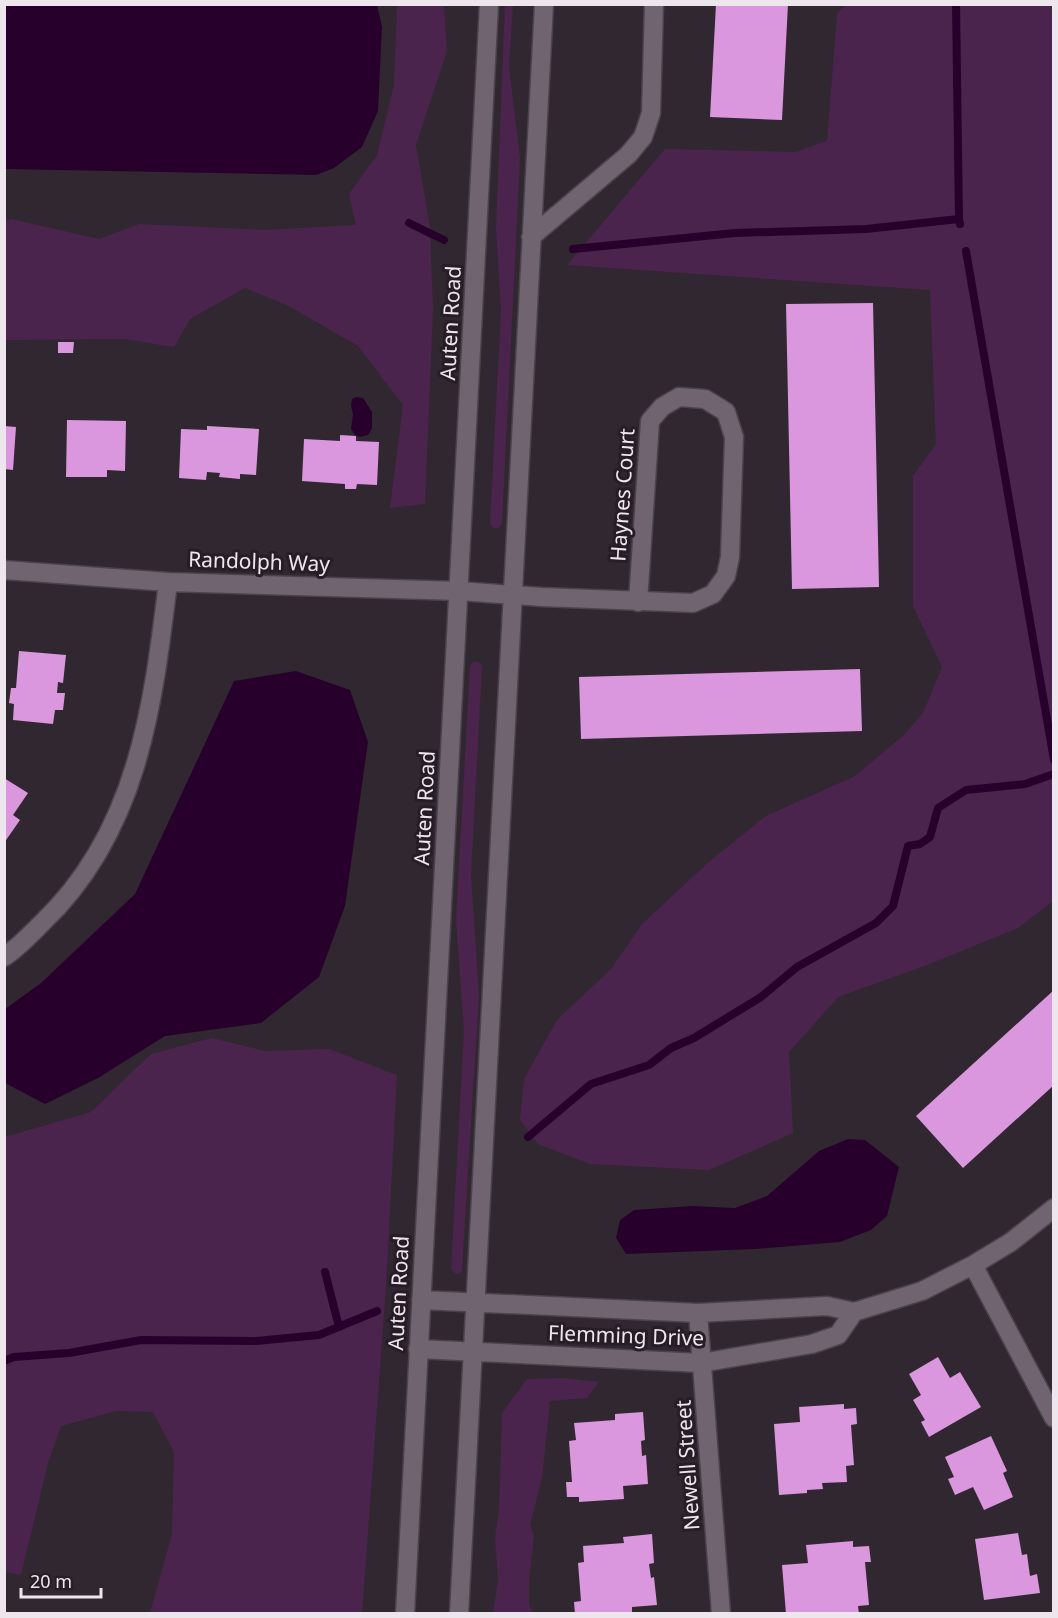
<svg xmlns="http://www.w3.org/2000/svg" width="1058" height="1618" font-family="'Noto Sans',sans-serif">
  <rect width="100%" height="100%" fill="#312731"/>
  <path fill="#4b244d" d="M 397,5 L 444,5 L 447,51 L 416,145 L 430,228 L 433,310 L 425,504 L 390,508 L 403,405 L 358,346 L 287,305 L 245,288 L 190,319 L 174,347 L 124,339 L 5,340 L 5,221 L 11,219 L 99,239 L 139,224 L 265,230 L 356,225 L 349,194 L 377,155 L 394,85 Z
    M 513,5 L 509,67 L 520,158 L 502,524 L 498,528 L 494,528 L 490,524 L 501,311 L 496,228 L 505,5 Z
    M 845,5 L 1053,5 L 1053,901 L 1018,928 L 927,965 L 838,997 L 789,1052 L 793,1133 L 709,1170 L 590,1164 L 538,1144 L 520,1120 L 524,1079 L 557,1020 L 611,969 L 642,924 L 710,861 L 766,816 L 855,776 L 904,735 L 923,713 L 942,667 L 913,606 L 913,476 L 936,444 L 930,290 L 567,265 L 665,149 L 795,152 L 827,141 L 837,14 Z
    M 474,661 L 480,663 L 482,666 L 471,874 L 479,996 L 462,1269 L 462,1272 L 456,1274 L 451,1269 L 464,1031 L 456,920 L 470,666 Z
    M 212,1038 L 265,1051 L 329,1049 L 397,1075 L 386,1286 L 362,1613 L 150,1613 L 172,1534 L 174,1452 L 153,1412 L 116,1411 L 61,1426 L 48,1463 L 21,1575 L 5,1572 L 5,1137 L 91,1112 L 151,1054 Z
    M 564,1378 L 599,1382 L 587,1398 L 550,1401 L 542,1478 L 530,1525 L 534,1536 L 529,1579 L 529,1604 L 532,1613 L 493,1613 L 498,1581 L 495,1538 L 499,1511 L 502,1413 L 527,1379 Z"/>
  <path fill="#28002c" d="M 5,4 L 377,5 L 382,27 L 378,111 L 362,147 L 334,168 L 316,175 L 5,169 Z
    M 356,397 L 363,398 L 372,412 L 372,429 L 368,435 L 360,437 L 355,435 L 351,429 L 353,414 L 351,406 L 352,399 Z
    M 296,671 L 350,690 L 368,742 L 345,906 L 319,977 L 261,1023 L 165,1036 L 98,1078 L 45,1104 L 5,1083 L 5,1009 L 41,983 L 135,894 L 234,681 Z
    M 848,1139 L 865,1140 L 899,1167 L 887,1216 L 871,1230 L 840,1242 L 756,1249 L 626,1254 L 616,1238 L 620,1220 L 634,1210 L 692,1206 L 735,1208 L 767,1196 L 819,1151 Z"/>
  <g fill="none" stroke-linecap="round" stroke-linejoin="round">
    <path stroke="#28002c" stroke-width="8" d="M 956,4 L 959,219
      M 409,223 L 444,240
      M 573,249 L 735,233 L 866,229 L 959,219 L 960,224
      M 966,251 L 1054,760
      M 528,1137 L 591,1084 L 649,1065 L 671,1048 L 694,1038 L 761,997 L 797,967 L 876,923 L 893,906 L 908,846 L 920,844 L 930,837 L 938,808 L 966,790 L 1025,784 L 1054,774
      M 325,1272 L 339,1327
      M 4,1361 L 14,1357 L 69,1353 L 141,1340 L 256,1341 L 319,1335 L 377,1311"/>
  </g>
  <path fill="#da97dd" d="M 716,4 L 788,4 L 782,120 L 710,117 Z
    M 873,303 L 879,587 L 792,589 L 786,304 Z
    M 58,342 L 74,342 L 73,353 L 58,353 Z
    M 67,420 L 126,421 L 125,471 L 107,470 L 107,477 L 66,477 Z
    M 4,426 L 16,427 L 13,470 L 4,469 Z
    M 207,426 L 259,429 L 256,475 L 240,474 L 240,479 L 219,477 L 220,473 L 207,472 L 206,480 L 179,478 L 181,429 L 207,430 Z
    M 340,435 L 356,436 L 356,441 L 379,442 L 377,485 L 357,484 L 356,489 L 345,489 L 345,484 L 302,481 L 304,439 L 340,441 Z
    M 19,651 L 66,655 L 63,683 L 58,682 L 57,693 L 65,693 L 63,710 L 55,710 L 53,724 L 13,720 L 14,704 L 9,703 L 11,688 L 16,688 Z
    M 860,669 L 862,731 L 581,739 L 579,677 Z
    M 4,778 L 28,793 L 13,815 L 20,820 L 4,843 Z
    M 1054,990 L 1054,1085 L 963,1168 L 916,1116 Z
    M 938,1357 L 950,1378 L 960,1372 L 981,1407 L 929,1437 L 921,1422 L 925,1420 L 913,1400 L 921,1395 L 909,1374 Z
    M 844,1404 L 844,1409 L 856,1408 L 857,1424 L 851,1425 L 854,1465 L 846,1466 L 847,1482 L 822,1483 L 823,1489 L 807,1490 L 807,1493 L 779,1495 L 774,1424 L 800,1422 L 799,1407 Z
    M 643,1412 L 645,1440 L 641,1441 L 642,1456 L 646,1455 L 648,1484 L 623,1486 L 624,1499 L 579,1502 L 579,1497 L 567,1497 L 566,1482 L 572,1482 L 569,1441 L 576,1440 L 574,1423 L 615,1420 L 615,1414 Z
    M 991,1436 L 1007,1471 L 1003,1473 L 1013,1497 L 984,1510 L 973,1487 L 955,1495 L 948,1479 L 954,1477 L 945,1457 Z
    M 1018,1533 L 1022,1555 L 1027,1554 L 1030,1576 L 1037,1574 L 1040,1593 L 984,1600 L 975,1539 Z
    M 652,1534 L 654,1563 L 649,1564 L 651,1578 L 654,1577 L 657,1605 L 632,1607 L 632,1614 L 575,1614 L 574,1602 L 581,1601 L 578,1563 L 584,1562 L 583,1546 L 624,1543 L 623,1537 Z
    M 853,1541 L 853,1547 L 869,1546 L 871,1562 L 865,1562 L 869,1605 L 858,1606 L 859,1614 L 786,1614 L 782,1565 L 808,1563 L 806,1545 Z"/>
  <g fill="none" stroke-linecap="round" stroke-linejoin="round">
    <defs>
      <path id="minor" d="M 531,237 L 628,155 L 643,137 L 651,113 L 654,4
        M 4,570 L 168,582 L 459,591 L 542,597 L 693,603 L 713,594 L 726,576 L 730,557 L 734,437 L 726,412 L 705,399 L 679,397 L 662,407 L 650,421 L 638,602
        M 4,957 C 18,948 30,935 42,923 C 138,832 153,706 168,582
        M 973,1265 L 1054,1418
        M 421,1300 L 698,1313 L 827,1306 L 854,1312 L 922,1291 L 973,1265 L 1011,1242 L 1054,1208
        M 698,1313 L 721,1614
        M 418,1349 L 701,1363 L 812,1344 L 838,1335 L 854,1312
        M 405,1614 L 489,4
        M 459,1614 L 544,4"/>
    </defs>
    <use href="#minor" stroke="#4b434c" stroke-width="21"/>
    <use href="#minor" stroke="#6f6470" stroke-width="18"/>
  </g>
  <g text-anchor="middle" stroke-width="6" stroke-linejoin="round" paint-order="stroke">
    <g font-size="21" fill="#ede6ed" stroke="#271d27">
      <text transform="translate(451 323) rotate(-87)" y="7">Auten Road</text>
      <text transform="translate(623 495) rotate(-86)" y="7">Haynes Court</text>
      <text transform="translate(259 562) rotate(2)" y="7">Randolph Way</text>
      <text transform="translate(425 808) rotate(-87)" y="7">Auten Road</text>
      <text transform="translate(399 1293) rotate(-87)" y="7">Auten Road</text>
      <text transform="translate(626 1336) rotate(2)" y="7">Flemming Drive</text>
      <text transform="translate(688 1465) rotate(-94)" y="7">Newell Street</text>
    </g>
  </g>
  <rect width="1058" height="1618" fill="none" stroke="#ede6ed" stroke-width="12"/>
  <path d="M21 1588v9h80v-9" fill="none" stroke="#ede6ed" stroke-width="3"/>
  <text x="30" y="1588" font-size="18" fill="#ede6ed" stroke="#271d27" stroke-width="4.5" paint-order="stroke">20 m</text>
</svg>
